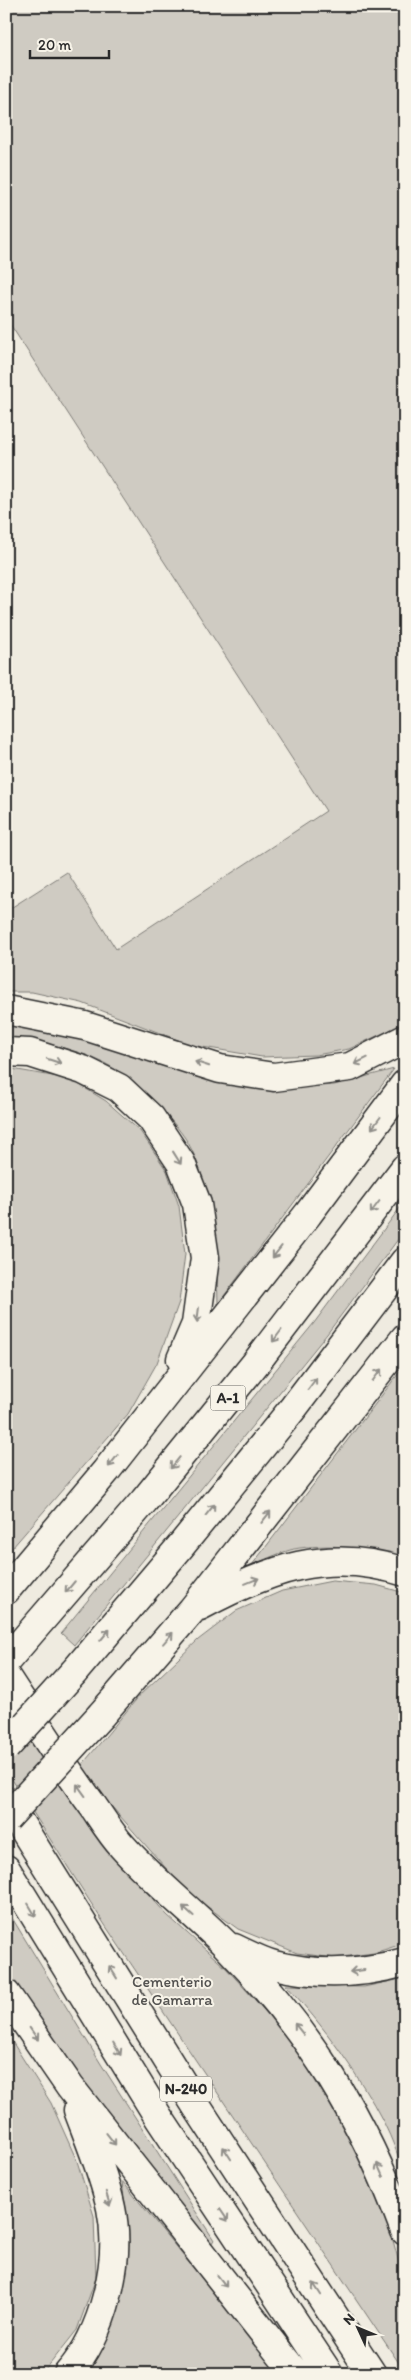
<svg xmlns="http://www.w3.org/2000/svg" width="411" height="2380" font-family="Itim,sans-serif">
  <rect width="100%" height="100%" fill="#efebe0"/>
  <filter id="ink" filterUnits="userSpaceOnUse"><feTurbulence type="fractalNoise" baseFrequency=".02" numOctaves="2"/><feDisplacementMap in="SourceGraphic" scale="10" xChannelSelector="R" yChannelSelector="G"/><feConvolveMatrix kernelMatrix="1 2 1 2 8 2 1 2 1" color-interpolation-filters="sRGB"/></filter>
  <g filter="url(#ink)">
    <path fill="#cfcbc2" stroke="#7d7b76" d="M 6,6 L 405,6 L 405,1023 L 349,1049 L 316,1055 L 262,1057 L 191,1045 L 82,1003 L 32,992 L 6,992 L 6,911 L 67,872 L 116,949 L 326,811 L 6,318 Z
      M 6,1022 L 15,1022 L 289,1088 L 334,1085 L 394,1069 L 218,1304 C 217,1261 215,1218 202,1176 C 198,1164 192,1148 185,1138 C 167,1112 130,1075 102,1062 C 72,1048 39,1040 6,1039 Z
      M 6,1068 L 70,1079 L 106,1101 L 140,1131 L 167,1171 L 179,1206 L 185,1254 L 179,1302 L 157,1363 L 128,1414 L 6,1555 Z
      M 405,1201 L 405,1230 L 327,1334 L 74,1645 L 61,1633 L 314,1323 Z
      M 405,1365 L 405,1558 C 374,1549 333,1543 300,1548 C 284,1550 267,1559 252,1565 Z
      M 332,1581 L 376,1585 L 405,1593 L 405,1943 L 374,1953 L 334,1958 L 297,1953 L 238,1929 L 186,1891 L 112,1807 L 81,1766 L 140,1695 L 198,1640 L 236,1611 L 282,1591 Z
      M 6,1704 L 68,1797 L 117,1859 L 167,1915 L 226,1968 L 275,2022 L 309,2062 L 351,2131 L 387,2219 L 405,2284 L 405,2372 L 105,1925 L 6,1770 Z
      M 6,1908 L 101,2064 L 214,2240 L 211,2244 L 95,2098 L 6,1976 Z
      M 405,1978 L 405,2173 C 398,2156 392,2139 384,2123 C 358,2073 324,2026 286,1985 L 364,1987 Z
      M 6,2032 L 51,2103 L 77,2161 L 94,2216 L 96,2278 L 77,2330 L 42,2374 L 6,2374 Z
      M 122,2181 L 280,2374 L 86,2374 C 108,2334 126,2292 129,2246 C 130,2225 124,2202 122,2181 Z"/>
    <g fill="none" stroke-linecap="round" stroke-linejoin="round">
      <defs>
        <path id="highway" d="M 6,1010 L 85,1026 L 220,1069 L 274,1077 L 350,1067 L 405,1039
          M 6,1052 L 30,1053 L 83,1070 L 119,1088 L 151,1118 L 181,1163 L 197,1204 L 205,1258 L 196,1324 L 181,1359
          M 6,1590 L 106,1471 L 308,1214 L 405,1084
          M 200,1606 C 269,1569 327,1547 405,1572
          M 6,1661 L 144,1501 L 255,1364 L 405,1168
          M 74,1672 L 180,1547 L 294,1407 L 405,1261
          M 6,1677 C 35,1721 62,1764 93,1806 C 102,1819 111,1834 122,1846 C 154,1882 192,1911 226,1945 C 310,2030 364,2120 405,2231
          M 101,1715 L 192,1610 L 405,1338
          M 6,1801 L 197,2107 L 372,2374
          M 6,1869 L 159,2118 L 329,2374
          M 234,1948 C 247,1954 260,1961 274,1965 C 318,1976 362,1974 405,1962
          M 6,1994 L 70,2087 L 296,2374
          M 68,2374 C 104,2333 122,2261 111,2208 C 104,2175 90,2142 78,2110"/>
      </defs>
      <use href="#highway" stroke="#2b2b2b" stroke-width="31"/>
      <use href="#highway" stroke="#f7f3e8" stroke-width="28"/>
      <defs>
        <path id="highway-bridge" d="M 6,1747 L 74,1672
          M 6,1819 L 101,1715"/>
      </defs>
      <use href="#highway-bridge" stroke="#2b2b2b" stroke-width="31" stroke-linecap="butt"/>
      <use href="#highway-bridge" stroke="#f7f3e8" stroke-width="28"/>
    </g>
    <defs><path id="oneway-shaft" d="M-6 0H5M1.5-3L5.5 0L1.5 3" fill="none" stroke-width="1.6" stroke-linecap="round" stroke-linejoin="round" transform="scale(1.25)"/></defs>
    <g stroke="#918f8a">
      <use href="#oneway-shaft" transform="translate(54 1061) rotate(18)"/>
      <use href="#oneway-shaft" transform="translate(361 1061) rotate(154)"/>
      <use href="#oneway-shaft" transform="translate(202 1064) rotate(-162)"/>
      <use href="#oneway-shaft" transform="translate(376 1123) rotate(127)"/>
      <use href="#oneway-shaft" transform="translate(177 1158) rotate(58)"/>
      <use href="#oneway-shaft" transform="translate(375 1207) rotate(127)"/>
      <use href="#oneway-shaft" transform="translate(277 1252) rotate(128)"/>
      <use href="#oneway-shaft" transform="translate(198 1315) rotate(97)"/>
      <use href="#oneway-shaft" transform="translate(277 1336) rotate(127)"/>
      <use href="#oneway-shaft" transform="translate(377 1375) rotate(-53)"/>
      <use href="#oneway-shaft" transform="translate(312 1384) rotate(-53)"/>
      <use href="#oneway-shaft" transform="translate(113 1461) rotate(128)"/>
      <use href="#oneway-shaft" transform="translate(175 1463) rotate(129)"/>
      <use href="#oneway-shaft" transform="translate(210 1510) rotate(-51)"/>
      <use href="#oneway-shaft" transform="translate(266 1517) rotate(-52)"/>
      <use href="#oneway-shaft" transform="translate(252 1581) rotate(-22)"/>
      <use href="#oneway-shaft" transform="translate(70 1587) rotate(130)"/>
      <use href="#oneway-shaft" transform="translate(105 1635) rotate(-50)"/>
      <use href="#oneway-shaft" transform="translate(168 1638) rotate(-49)"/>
      <use href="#oneway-shaft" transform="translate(81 1790) rotate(-126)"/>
      <use href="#oneway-shaft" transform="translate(32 1910) rotate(59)"/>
      <use href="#oneway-shaft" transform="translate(188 1911) rotate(-138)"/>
      <use href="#oneway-shaft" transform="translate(357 1971) rotate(173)"/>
      <use href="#oneway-shaft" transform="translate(113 1972) rotate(-122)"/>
      <use href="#oneway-shaft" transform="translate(299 2029) rotate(-129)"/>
      <use href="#oneway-shaft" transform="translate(34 2034) rotate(55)"/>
      <use href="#oneway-shaft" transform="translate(117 2049) rotate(59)"/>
      <use href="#oneway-shaft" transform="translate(111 2139) rotate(52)"/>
      <use href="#oneway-shaft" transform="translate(227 2153) rotate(-123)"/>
      <use href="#oneway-shaft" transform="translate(380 2170) rotate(-114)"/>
      <use href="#oneway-shaft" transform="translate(108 2199) rotate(73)"/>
      <use href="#oneway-shaft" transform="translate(224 2215) rotate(56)"/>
      <use href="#oneway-shaft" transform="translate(222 2281) rotate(52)"/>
      <use href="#oneway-shaft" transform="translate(317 2289) rotate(-123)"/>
    </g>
  </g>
  <g text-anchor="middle" stroke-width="4" stroke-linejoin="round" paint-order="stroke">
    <g fill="#f7f3e8" stroke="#686764" stroke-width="1">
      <rect x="210.5" y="1385.5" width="35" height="25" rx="4"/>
      <rect x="160" y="2076.5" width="52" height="25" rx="4"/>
    </g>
    <g font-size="15" font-weight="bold" fill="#2b2b2b">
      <text x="228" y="1403">A-1</text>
      <text x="186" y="2094">N-240</text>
    </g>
    <g font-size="16" fill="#545351" stroke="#f7f3e8">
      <text x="172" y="1987">Cementerio<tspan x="172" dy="18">de Gamarra</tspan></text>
    </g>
  </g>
  <rect width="411" height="2380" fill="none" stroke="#f7f3e8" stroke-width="25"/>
  <rect x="12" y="12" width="386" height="2355" fill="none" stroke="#2b2b2b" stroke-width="2" filter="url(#ink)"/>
  <g transform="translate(358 2328) rotate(314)" stroke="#f7f3e8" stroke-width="4" paint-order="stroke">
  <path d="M0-4L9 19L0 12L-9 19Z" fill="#2b2b2b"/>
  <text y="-8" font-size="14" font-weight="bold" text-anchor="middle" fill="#2b2b2b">N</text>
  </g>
  <path d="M30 50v8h79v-8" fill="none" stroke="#2b2b2b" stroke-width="2.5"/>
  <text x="38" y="50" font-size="15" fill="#2b2b2b" stroke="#f7f3e8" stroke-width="4" paint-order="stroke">20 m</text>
</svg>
